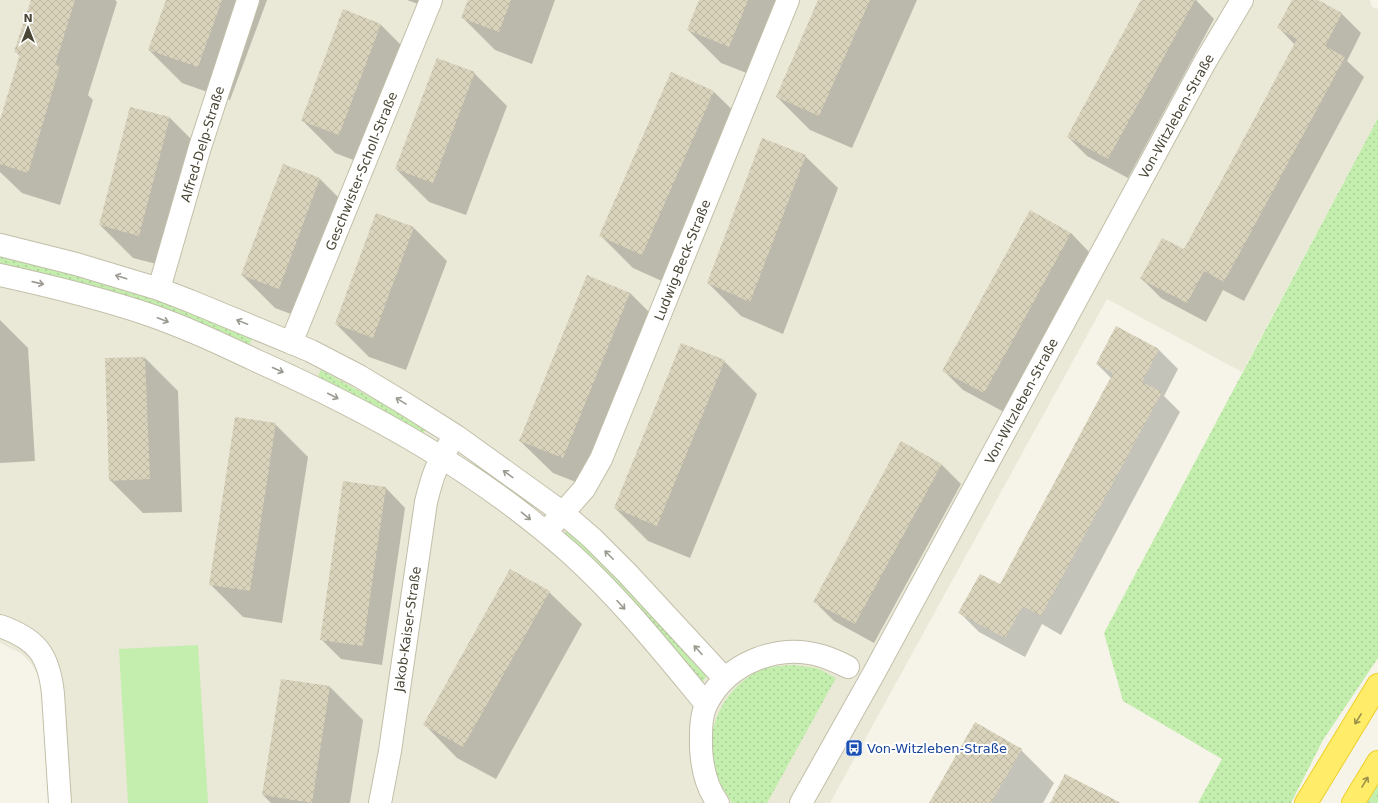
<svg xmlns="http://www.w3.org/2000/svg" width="1378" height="803" font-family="'DejaVu Sans',sans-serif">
  <defs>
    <pattern id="grass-dots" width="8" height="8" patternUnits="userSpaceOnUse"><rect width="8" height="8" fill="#c3eead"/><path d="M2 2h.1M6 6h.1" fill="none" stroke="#a9cd95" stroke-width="1.8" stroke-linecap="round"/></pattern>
    <pattern id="forest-firs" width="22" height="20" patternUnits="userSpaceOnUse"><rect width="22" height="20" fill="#c3eead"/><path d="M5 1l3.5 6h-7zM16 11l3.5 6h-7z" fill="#a9cd95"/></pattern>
    <pattern id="building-cross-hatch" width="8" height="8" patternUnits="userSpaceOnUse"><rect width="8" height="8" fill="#d9d3bc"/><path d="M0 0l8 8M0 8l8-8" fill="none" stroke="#bcb6a2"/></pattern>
  </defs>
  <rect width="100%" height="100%" fill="#f6f4e8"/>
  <path fill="#eae8d6" d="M 0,0 L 1370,0 L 1372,7 L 1378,9 L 1378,118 L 1242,372 L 1107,299 L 830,803 L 49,803 L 43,693 L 40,679 L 32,665 L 22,654 L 0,643 Z"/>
  <path fill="url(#grass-dots)" d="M 1378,118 L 1378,658 L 1323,740 L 1291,803 L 1198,803 L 1222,759 L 1123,701 L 1104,633 Z
    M 0,254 L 149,295 L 253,338 L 248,347 L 0,265 Z
    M 321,370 L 427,428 L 420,438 L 317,378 Z
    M 476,463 L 535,503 L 529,511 L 471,469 Z
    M 568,529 L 606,563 L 708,675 L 701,683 L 561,538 Z
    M 793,665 L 817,668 L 836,678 L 767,803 L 732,803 C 723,789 715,775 712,759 C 706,721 730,681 766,668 C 774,666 784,666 793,665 Z"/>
  <path fill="url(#forest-firs)" d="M 1378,777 L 1378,803 L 1365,803 Z"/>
  <path fill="#c3eead" d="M 198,645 L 208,803 L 128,803 L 119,649 Z"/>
  <path fill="#0003" d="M 32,0 L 115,0 L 117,2 L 88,95 L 93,100 L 60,205 L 22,193 L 0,172 L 0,124 L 21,57 L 16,52 Z
    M 167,0 L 267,0 L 230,100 L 182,83 L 149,50 Z
    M 407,0 L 439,0 L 435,10 Z
    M 469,0 L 555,0 L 532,64 L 495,50 L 462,17 Z
    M 700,0 L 794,0 L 762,79 L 721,63 L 688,30 Z
    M 819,0 L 917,0 L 852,148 L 810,130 L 777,97 Z
    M 1142,0 L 1196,0 L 1214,19 L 1128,178 L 1087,156 L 1068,137 Z
    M 1293,0 L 1316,0 L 1342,14 L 1361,33 L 1347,61 L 1364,77 L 1244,301 L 1223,290 L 1206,322 L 1161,298 L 1142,279 L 1184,251 L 1295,45 L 1278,27 Z
    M 380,24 L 413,57 L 372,167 L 335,153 L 302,120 Z
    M 474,73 L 507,106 L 466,215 L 429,202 L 396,169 Z
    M 714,92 L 747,124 L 675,287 L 633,268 L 601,236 Z
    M 131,108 L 170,118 L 203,151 L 172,268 L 133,258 L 100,225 Z
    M 805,156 L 838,188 L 783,334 L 741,316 L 708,283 Z
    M 284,165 L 320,179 L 353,212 L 312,322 L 275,308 L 242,275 Z
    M 414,228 L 447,261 L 406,370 L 369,357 L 336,324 Z
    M 1071,233 L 1090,253 L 1004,412 L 963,390 L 944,371 Z
    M 630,293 L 663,326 L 596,490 L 553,473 L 520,441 Z
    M 0,320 L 28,348 L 35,461 L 0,463 Z
    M 1117,328 L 1159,350 L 1178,369 L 1164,396 L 1180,412 L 1061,635 L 1042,624 L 1025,657 L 979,632 L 960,613 L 1000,586 L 1111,378 L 1097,364 Z
    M 145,358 L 178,391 L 182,512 L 143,513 L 110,480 Z
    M 724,361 L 757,394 L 690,558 L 648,541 L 615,508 Z
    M 275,424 L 308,457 L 282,623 L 243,617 L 210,584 Z
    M 941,464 L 961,484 L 874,643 L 834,621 L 815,602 Z
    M 386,488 L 405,508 L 382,665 L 341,659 L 322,640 Z
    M 549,592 L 582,624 L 496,779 L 457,758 L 425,725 Z
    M 330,687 L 363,720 L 350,803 L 271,803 L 263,795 Z
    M 976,724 L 1021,750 L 1054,783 L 1043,803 L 930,803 Z"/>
  <path fill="url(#building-cross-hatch)" d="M 31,0 L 75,0 L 55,65 L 60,66 L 28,173 L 0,164 L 0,120 L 20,54 L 14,52 Z
    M 166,0 L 222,0 L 198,67 L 148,50 Z
    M 468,0 L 511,0 L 499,32 L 461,18 Z
    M 699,0 L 748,0 L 729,47 L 687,30 Z
    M 818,0 L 870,0 L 819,116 L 776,97 Z
    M 1141,0 L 1195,0 L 1108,159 L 1067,137 Z
    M 1292,0 L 1318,0 L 1342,13 L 1325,46 L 1345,57 L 1224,282 L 1204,271 L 1187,303 L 1140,279 L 1162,238 L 1184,249 L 1219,185 L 1297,39 L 1277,28 Z
    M 343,9 L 381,24 L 339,135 L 301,121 Z
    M 437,58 L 475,72 L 433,183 L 395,169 Z
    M 671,72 L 714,91 L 642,255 L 599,236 Z
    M 130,107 L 170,117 L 139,236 L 99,225 Z
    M 762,138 L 806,155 L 750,302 L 707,283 Z
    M 283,164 L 320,178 L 279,289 L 241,275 Z
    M 1030,210 L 1071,233 L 984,393 L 942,371 Z
    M 376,213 L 414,227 L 373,338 L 335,324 Z
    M 587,275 L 630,293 L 563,458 L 519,441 Z
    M 1116,326 L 1159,349 L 1142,382 L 1162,392 L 1041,616 L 1023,606 L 1005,638 L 958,613 L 980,574 L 1000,584 L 1113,373 L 1096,364 Z
    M 681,343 L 725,360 L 657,526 L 614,508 Z
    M 145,357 L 150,479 L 109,481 L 105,358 Z
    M 235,417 L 276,423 L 250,591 L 209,585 Z
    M 901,441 L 942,464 L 855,624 L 813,602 Z
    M 343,481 L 386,487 L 363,646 L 320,640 Z
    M 510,569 L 550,591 L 463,747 L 423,725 Z
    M 281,679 L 330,686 L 312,803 L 262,795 Z
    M 975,722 L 1022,749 L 991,803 L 929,803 Z
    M 1065,774 L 1121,803 L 1050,803 Z"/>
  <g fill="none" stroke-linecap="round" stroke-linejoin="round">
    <defs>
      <path id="minor" d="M 0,245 L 76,264 L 159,289 L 190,301 L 311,351 L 359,376 L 407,405 L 456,436 L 563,513 L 592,538 L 627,573 L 725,679
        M 0,275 C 50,286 99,298 147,314 C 185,327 221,344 257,361 C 369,411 478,471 570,553 C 620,598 663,652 706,704
        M 159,289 L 200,147 L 248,0
        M 291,343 L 431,0
        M 553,524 L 584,489 L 601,459 L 788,0
        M 0,626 C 37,639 49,655 53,694 L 60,803
        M 380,803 L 390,751 L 426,502 C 432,478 436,465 449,445
        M 718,803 C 706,787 702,767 701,748 C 701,734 700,716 707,703 C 728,662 779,643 822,656 C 831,659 840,663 848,667
        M 801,803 L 874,673 L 1205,62 L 1242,0"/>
      <path id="highway" d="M 1306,803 L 1378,685
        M 1353,803 L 1378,762"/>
    </defs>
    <use href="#minor" stroke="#c2bfa9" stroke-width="24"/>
    <use href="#highway" stroke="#eecf2a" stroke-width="24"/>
    <use href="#minor" stroke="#fff" stroke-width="22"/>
    <use href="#highway" stroke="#ffed6a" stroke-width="22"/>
  </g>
  <defs><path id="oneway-shaft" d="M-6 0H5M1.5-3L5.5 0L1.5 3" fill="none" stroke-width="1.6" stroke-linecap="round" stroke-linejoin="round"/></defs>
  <g stroke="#9b9990">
    <use href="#oneway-shaft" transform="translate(121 277) rotate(-162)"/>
    <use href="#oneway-shaft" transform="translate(38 283) rotate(13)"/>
    <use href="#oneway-shaft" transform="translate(163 320) rotate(21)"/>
    <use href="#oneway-shaft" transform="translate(242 322) rotate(-158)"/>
    <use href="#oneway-shaft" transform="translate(278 370) rotate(24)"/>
    <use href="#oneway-shaft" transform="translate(333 396) rotate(27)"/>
    <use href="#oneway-shaft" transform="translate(401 401) rotate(-149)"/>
    <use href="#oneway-shaft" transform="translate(508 474) rotate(-144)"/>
    <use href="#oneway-shaft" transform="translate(526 516) rotate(40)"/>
    <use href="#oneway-shaft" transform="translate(609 555) rotate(-135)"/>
    <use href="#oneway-shaft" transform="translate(621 605) rotate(48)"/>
    <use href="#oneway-shaft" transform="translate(698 650) rotate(-132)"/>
  </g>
  <g stroke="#9b914d">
    <use href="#oneway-shaft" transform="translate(1358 719) rotate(122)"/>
    <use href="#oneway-shaft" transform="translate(1365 782) rotate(-59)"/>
  </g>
  <defs>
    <symbol id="bus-square" viewBox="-11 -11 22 22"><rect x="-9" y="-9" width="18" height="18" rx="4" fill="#1a4fb4" stroke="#fff"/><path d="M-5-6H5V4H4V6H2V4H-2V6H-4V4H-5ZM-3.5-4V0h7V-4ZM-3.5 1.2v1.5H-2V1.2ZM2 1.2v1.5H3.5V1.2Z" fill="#fff"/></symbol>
  </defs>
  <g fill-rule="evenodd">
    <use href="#bus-square" x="844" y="738" width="20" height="20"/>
  </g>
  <g text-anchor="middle" stroke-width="4" stroke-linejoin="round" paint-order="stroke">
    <g font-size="13" fill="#4a4636" stroke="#fff">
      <text transform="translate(1176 116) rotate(-61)" y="5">Von-Witzleben-Straße</text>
      <text transform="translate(202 144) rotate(-73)" y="5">Alfred-Delp-Straße</text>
      <text transform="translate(361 171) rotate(-68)" y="5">Geschwister-Scholl-Straße</text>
      <text transform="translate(682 260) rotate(-68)" y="5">Ludwig-Beck-Straße</text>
      <text transform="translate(1021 401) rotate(-62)" y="5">Von-Witzleben-Straße</text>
      <text transform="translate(407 629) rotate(-82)" y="5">Jakob-Kaiser-Straße</text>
    </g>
    <g font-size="13" fill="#164399" stroke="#fff" text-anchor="start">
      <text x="867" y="753">Von-Witzleben-Straße</text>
    </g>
  </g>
  <g transform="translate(28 28)" stroke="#ffffff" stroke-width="3" paint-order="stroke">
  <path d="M0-3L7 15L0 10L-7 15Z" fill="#4a4636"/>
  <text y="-6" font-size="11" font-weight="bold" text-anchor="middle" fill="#4a4636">N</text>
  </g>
</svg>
